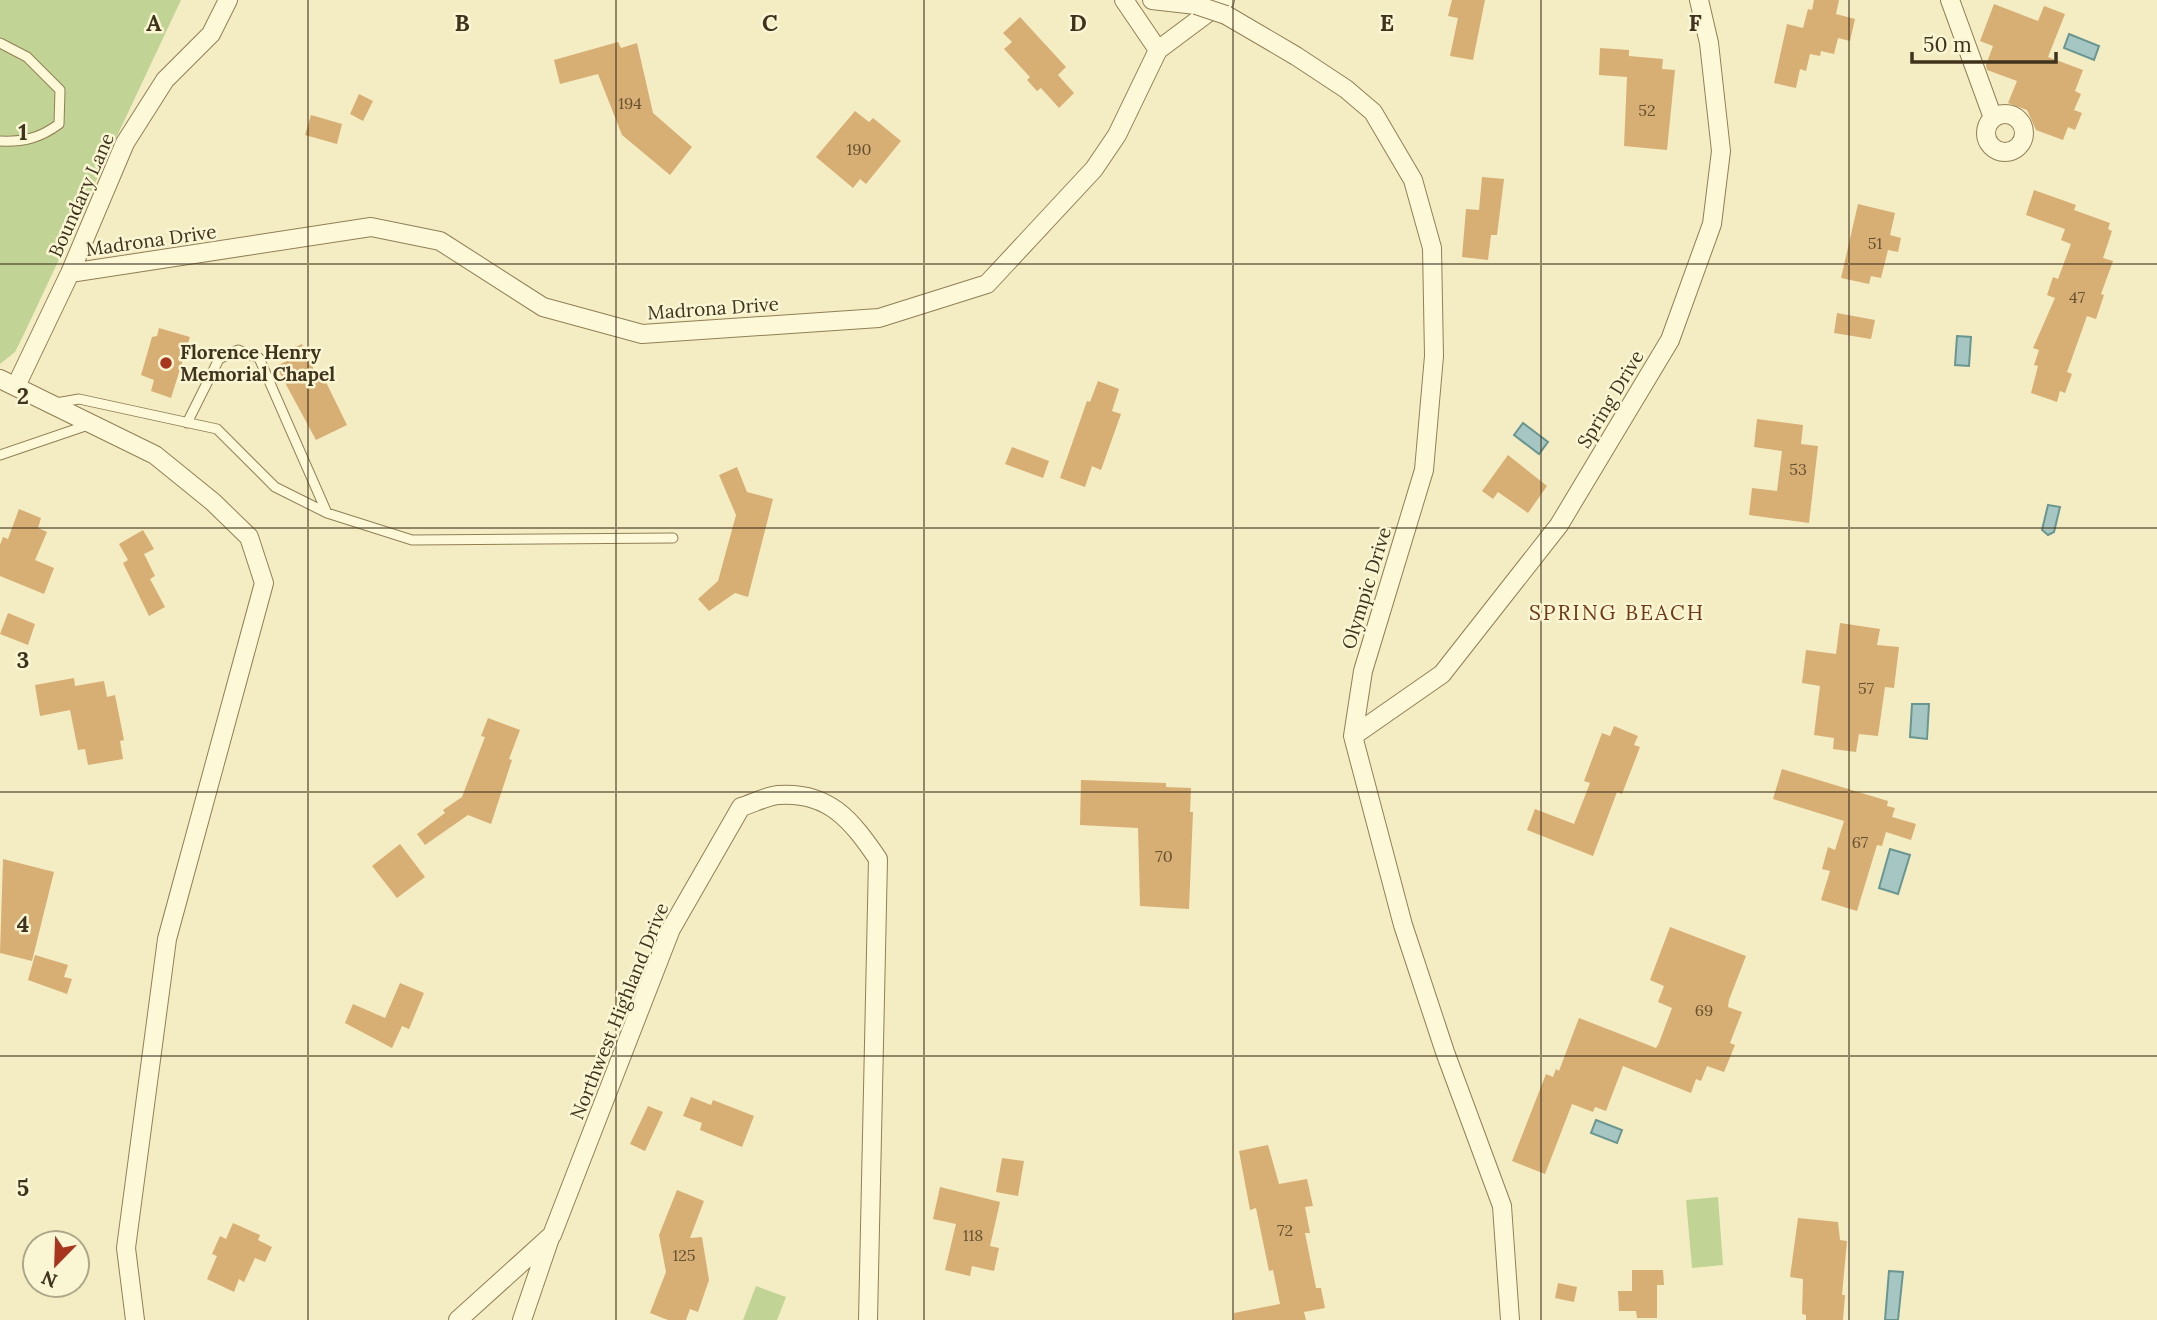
<svg xmlns="http://www.w3.org/2000/svg" width="2157" height="1320" font-family="Lora,serif">
  <rect width="100%" height="100%" fill="#f4edc3"/>
  <path fill="#c1d495" d="M 0,0 L 181,0 L 24,334 L 15,352 L 0,364 Z
    M 1718,1197 L 1723,1265 L 1692,1268 L 1686,1200 Z
    M 756,1286 L 786,1297 L 777,1320 L 743,1320 Z"/>
  <path fill="#a5c6c2" stroke="#6a9692" stroke-width="2" d="M 2069,34 L 2099,46 L 2094,60 L 2064,48 Z
    M 1957,336 L 1971,337 L 1969,366 L 1955,365 Z
    M 1523,423 L 1548,442 L 1539,454 L 1514,435 Z
    M 2048,505 L 2060,507 L 2054,532 L 2048,535 L 2042,530 Z
    M 1912,704 L 1929,704 L 1927,739 L 1910,737 Z
    M 1890,849 L 1910,855 L 1898,894 L 1879,888 Z
    M 1596,1120 L 1622,1130 L 1617,1143 L 1591,1133 Z
    M 1889,1271 L 1903,1272 L 1898,1320 L 1885,1320 Z"/>
  <path fill="#d7ae73" d="M 1452,0 L 1485,0 L 1473,60 L 1450,56 L 1458,18 L 1448,16 Z
    M 1814,0 L 1839,0 L 1836,14 L 1855,19 L 1850,41 L 1838,38 L 1834,54 L 1821,51 L 1820,56 L 1810,54 L 1806,71 L 1800,69 L 1796,88 L 1774,83 L 1787,24 L 1803,28 L 1808,9 L 1812,10 Z
    M 1994,4 L 2038,21 L 2044,6 L 2065,14 L 2048,57 L 2083,70 L 2075,91 L 2081,94 L 2074,110 L 2082,113 L 2075,130 L 2068,127 L 2063,140 L 2036,130 L 2027,110 L 2008,103 L 2017,81 L 1987,70 L 1986,65 L 1993,46 L 1980,41 Z
    M 1020,17 L 1066,67 L 1058,75 L 1074,93 L 1059,108 L 1041,88 L 1037,91 L 1027,80 L 1030,77 L 1004,49 L 1012,42 L 1003,33 Z
    M 618,42 L 621,48 L 637,43 L 653,113 L 692,147 L 670,175 L 622,135 L 598,74 L 560,84 L 554,60 Z
    M 1600,48 L 1629,50 L 1629,56 L 1663,59 L 1662,69 L 1675,70 L 1667,150 L 1624,146 L 1627,77 L 1599,75 Z
    M 359,94 L 373,101 L 363,121 L 350,114 Z
    M 855,111 L 869,122 L 873,118 L 901,141 L 866,184 L 860,179 L 853,188 L 816,157 Z
    M 311,115 L 342,124 L 337,144 L 305,135 Z
    M 1482,177 L 1504,179 L 1497,235 L 1491,235 L 1488,260 L 1462,257 L 1466,209 L 1479,210 Z
    M 2034,190 L 2076,205 L 2074,210 L 2110,223 L 2108,229 L 2112,231 L 2103,258 L 2113,261 L 2101,294 L 2104,295 L 2096,319 L 2087,316 L 2067,372 L 2072,374 L 2065,393 L 2060,391 L 2057,402 L 2031,393 L 2038,366 L 2034,365 L 2039,350 L 2033,348 L 2055,298 L 2047,295 L 2053,277 L 2058,279 L 2071,244 L 2061,240 L 2065,229 L 2026,215 Z
    M 1858,204 L 1895,213 L 1890,235 L 1901,238 L 1898,252 L 1888,250 L 1881,278 L 1871,276 L 1869,284 L 1841,278 Z
    M 1837,313 L 1875,320 L 1871,339 L 1834,333 Z
    M 159,328 L 190,337 L 171,398 L 151,391 L 154,380 L 141,375 L 152,337 L 157,336 Z
    M 302,344 L 316,374 L 321,372 L 347,425 L 316,440 L 276,366 L 291,359 L 286,351 Z
    M 1098,381 L 1119,389 L 1112,411 L 1121,414 L 1101,470 L 1092,466 L 1085,487 L 1060,478 L 1087,401 L 1090,402 Z
    M 1757,419 L 1803,425 L 1801,444 L 1818,446 L 1809,523 L 1749,515 L 1752,488 L 1777,491 L 1782,451 L 1754,447 Z
    M 1012,447 L 1049,461 L 1043,478 L 1005,464 Z
    M 1508,455 L 1547,486 L 1528,513 L 1498,492 L 1493,499 L 1482,491 Z
    M 737,467 L 747,492 L 773,499 L 748,597 L 735,593 L 709,611 L 698,599 L 718,581 L 736,515 L 719,475 Z
    M 19,509 L 41,518 L 38,528 L 47,532 L 35,560 L 54,568 L 44,594 L 0,576 L 0,545 L 3,537 L 8,539 Z
    M 143,530 L 154,549 L 144,554 L 155,576 L 150,579 L 165,607 L 149,616 L 123,563 L 128,560 L 119,544 Z
    M 8,613 L 35,624 L 28,645 L 0,634 Z
    M 1840,623 L 1880,629 L 1877,645 L 1899,647 L 1894,688 L 1885,687 L 1878,736 L 1859,734 L 1856,752 L 1833,749 L 1834,738 L 1814,735 L 1820,686 L 1802,683 L 1806,650 L 1836,654 Z
    M 74,678 L 75,686 L 104,681 L 107,697 L 115,695 L 124,740 L 120,741 L 123,759 L 88,765 L 85,749 L 78,750 L 70,710 L 40,716 L 35,685 Z
    M 488,718 L 520,730 L 509,759 L 512,760 L 491,824 L 468,815 L 425,845 L 417,834 L 445,813 L 443,810 L 462,797 L 485,737 L 481,736 Z
    M 1614,726 L 1638,736 L 1634,745 L 1640,747 L 1622,794 L 1617,792 L 1593,856 L 1527,830 L 1535,809 L 1574,824 L 1590,783 L 1584,781 L 1602,733 L 1610,736 Z
    M 1782,769 L 1888,801 L 1887,806 L 1895,808 L 1892,817 L 1916,824 L 1911,840 L 1886,832 L 1882,846 L 1877,845 L 1857,911 L 1821,900 L 1830,871 L 1822,869 L 1828,847 L 1835,850 L 1844,821 L 1773,799 Z
    M 1081,780 L 1166,783 L 1166,787 L 1191,788 L 1190,812 L 1193,812 L 1189,909 L 1140,906 L 1138,828 L 1080,825 Z
    M 400,844 L 425,877 L 397,898 L 372,866 Z
    M 3,859 L 54,872 L 32,961 L 0,953 Z
    M 1670,927 L 1746,956 L 1729,1000 L 1728,1007 L 1742,1012 L 1730,1043 L 1735,1045 L 1724,1072 L 1707,1066 L 1701,1081 L 1696,1079 L 1691,1093 L 1623,1066 L 1606,1111 L 1595,1107 L 1593,1112 L 1572,1104 L 1545,1174 L 1512,1161 L 1546,1074 L 1553,1077 L 1556,1069 L 1559,1071 L 1579,1018 L 1656,1048 L 1659,1043 L 1672,1008 L 1658,1002 L 1664,986 L 1650,980 Z
    M 35,955 L 68,965 L 64,977 L 72,979 L 67,994 L 28,980 Z
    M 400,983 L 424,993 L 409,1029 L 402,1026 L 392,1048 L 345,1023 L 353,1004 L 385,1018 Z
    M 691,1097 L 711,1105 L 713,1100 L 754,1116 L 742,1147 L 700,1130 L 702,1123 L 683,1116 Z
    M 648,1106 L 663,1112 L 645,1151 L 630,1144 Z
    M 1268,1145 L 1279,1184 L 1307,1179 L 1313,1206 L 1305,1207 L 1310,1233 L 1305,1233 L 1316,1288 L 1321,1288 L 1325,1308 L 1304,1312 L 1306,1320 L 1234,1320 L 1234,1313 L 1280,1304 L 1273,1270 L 1269,1271 L 1256,1208 L 1250,1210 L 1239,1151 Z
    M 1002,1158 L 1024,1161 L 1018,1196 L 996,1192 Z
    M 940,1187 L 1000,1202 L 990,1246 L 999,1248 L 994,1271 L 972,1266 L 970,1276 L 945,1270 L 956,1224 L 933,1219 Z
    M 677,1190 L 704,1201 L 690,1238 L 702,1237 L 709,1280 L 698,1312 L 690,1309 L 686,1320 L 668,1320 L 650,1313 L 666,1272 L 659,1235 Z
    M 1798,1218 L 1838,1222 L 1840,1240 L 1847,1241 L 1842,1295 L 1845,1295 L 1843,1320 L 1806,1320 L 1806,1315 L 1802,1314 L 1803,1279 L 1790,1277 Z
    M 233,1223 L 260,1235 L 258,1240 L 272,1247 L 265,1262 L 255,1258 L 244,1282 L 239,1279 L 234,1292 L 207,1279 L 217,1256 L 212,1254 L 220,1236 L 226,1239 Z
    M 1632,1270 L 1663,1270 L 1664,1285 L 1657,1285 L 1657,1318 L 1637,1318 L 1636,1311 L 1619,1311 L 1618,1291 L 1632,1291 Z
    M 1558,1283 L 1577,1287 L 1574,1302 L 1555,1298 Z"/>
  <g fill="none" stroke-linecap="round" stroke-linejoin="round">
    <defs>
      <path id="service" d="M 0,43 L 27,57 L 60,90 L 59,124 C 40,138 24,142 0,141
        M 56,403 L 79,399 L 217,429 L 275,487 L 327,513 L 412,540 L 673,538
        M 187,423 L 219,359 L 238,350 L 259,358 L 327,513
        M 0,455 L 91,424"/>
      <path id="minor" d="M 1152,0 L 1196,5
        M 1950,0 L 1993,118
        M 1226,15 L 1296,56 L 1346,89 L 1373,112 L 1413,180 L 1432,248 L 1434,356 L 1424,470 L 1363,671 L 1353,736 L 1403,925 L 1445,1052 L 1502,1206 L 1510,1320
        M 1158,50 L 1225,0
        M1986 133a19 19 0 1 1 38 0a19 19 0 1 1-38 0Z
        M 70,273 L 371,227 L 440,241 L 543,307 L 642,334 L 879,318 L 987,284 L 1094,169 L 1117,135 L 1158,50 L 1124,0
        M 0,379 L 155,455 L 213,502 L 249,537 L 264,583 L 167,939 L 126,1248 L 135,1320
        M 16,386 L 70,273 L 125,143 L 165,80 L 211,34 L 228,0
        M 1353,736 L 1442,674 L 1559,525 L 1670,340 L 1712,224 L 1721,151 L 1709,43 L 1699,0
        M 458,1320 L 552,1235 L 671,929 L 741,807 C 752,804 766,796 778,795 C 829,791 852,821 878,859 L 868,1320
        M 522,1320 L 550,1238"/>
    </defs>
    <use href="#service" stroke="#917f56" stroke-width="11"/>
    <use href="#minor" stroke="#917f56" stroke-width="20"/>
    <use href="#service" stroke="#fdf8d7" stroke-width="9"/>
    <use href="#minor" stroke="#fdf8d7" stroke-width="18"/>
    <defs>
      <path id="minor-bridge" d="M 1196,5 L 1226,15"/>
    </defs>
    <use href="#minor-bridge" stroke="#917f56" stroke-width="20" stroke-linecap="butt"/>
    <use href="#minor-bridge" stroke="#fdf8d7" stroke-width="18"/>
  </g>
  <path fill="none" stroke="#3f331d" stroke-width="2" stroke-opacity="0.55" d="M 308,0 L 308,1320M 616,0 L 616,1320M 924,0 L 924,1320M 1233,0 L 1233,1320M 1541,0 L 1541,1320M 1849,0 L 1849,1320M 0,264 L 2157,264M 0,528 L 2157,528M 0,792 L 2157,792M 0,1056 L 2157,1056"/>
  <circle fill="#a8351e" stroke="#faf5d3" stroke-width="2.5" cx="166" cy="363" r="7"/>
  <g text-anchor="middle" stroke-width="5" stroke-linejoin="round" paint-order="stroke">
    <g font-size="16" fill="#655232">
      <text x="630" y="109">194</text>
      <text x="1647" y="116">52</text>
      <text x="859" y="155">190</text>
      <text x="1875" y="249">51</text>
      <text x="2077" y="303">47</text>
      <text x="1798" y="475">53</text>
      <text x="1866" y="694">57</text>
      <text x="1860" y="848">67</text>
      <text x="1164" y="862">70</text>
      <text x="1704" y="1016">69</text>
      <text x="1285" y="1236">72</text>
      <text x="973" y="1241">118</text>
      <text x="684" y="1261">125</text>
    </g>
    <g font-size="19" fill="#3f331d" stroke="#faf5d3">
      <text transform="translate(81 195) rotate(-66)" y="7">Boundary Lane</text>
      <text transform="translate(151 240) rotate(-8)" y="7">Madrona Drive</text>
      <text transform="translate(713 308) rotate(-4)" y="7">Madrona Drive</text>
      <text transform="translate(1610 399) rotate(-59)" y="7">Spring Drive</text>
      <text transform="translate(1366 588) rotate(-73)" y="7">Olympic Drive</text>
      <text transform="translate(619 1011) rotate(-68)" y="7">Northwest Highland Drive</text>
    </g>
    <g font-size="19" font-weight="bold" fill="#3f331d" stroke="#faf5d3" text-anchor="start">
      <text x="180" y="359">Florence Henry<tspan x="180" dy="22">Memorial Chapel</tspan></text>
    </g>
    <g font-size="21" letter-spacing="2" fill="#713916" stroke="#faf5d3">
      <text x="1617" y="620">SPRING BEACH</text>
    </g>
  </g>
  <g font-size="23" text-anchor="middle" font-weight="bold" fill="#3f331d" stroke="#faf5d3" stroke-width="5" stroke-linejoin="round" paint-order="stroke">
    <text x="154" y="31">A</text>
    <text x="462" y="31">B</text>
    <text x="770" y="31">C</text>
    <text x="1078" y="31">D</text>
    <text x="1387" y="31">E</text>
    <text x="1695" y="31">F</text>
    <text x="23" y="140">1</text>
    <text x="23" y="404">2</text>
    <text x="23" y="668">3</text>
    <text x="23" y="932">4</text>
    <text x="23" y="1196">5</text>
  </g>
  <g transform="translate(56 1264) rotate(203)"><circle r="33" fill="#faf5d3" stroke="#afa78a" stroke-width="2"/>
  <path d="M0-5L12 26L0 18L-12 26Z" fill="#a8351e"/>
  <text y="-10" font-size="19" font-weight="bold" text-anchor="middle" fill="#3f331d">N</text>
  </g>
  <path d="M1912 52v10h144v-10" fill="none" stroke="#3f331d" stroke-width="3.5"/>
  <text x="1923" y="52" font-size="21" fill="#3f331d" stroke="#faf5d3" stroke-width="5" paint-order="stroke">50 m</text>
</svg>
